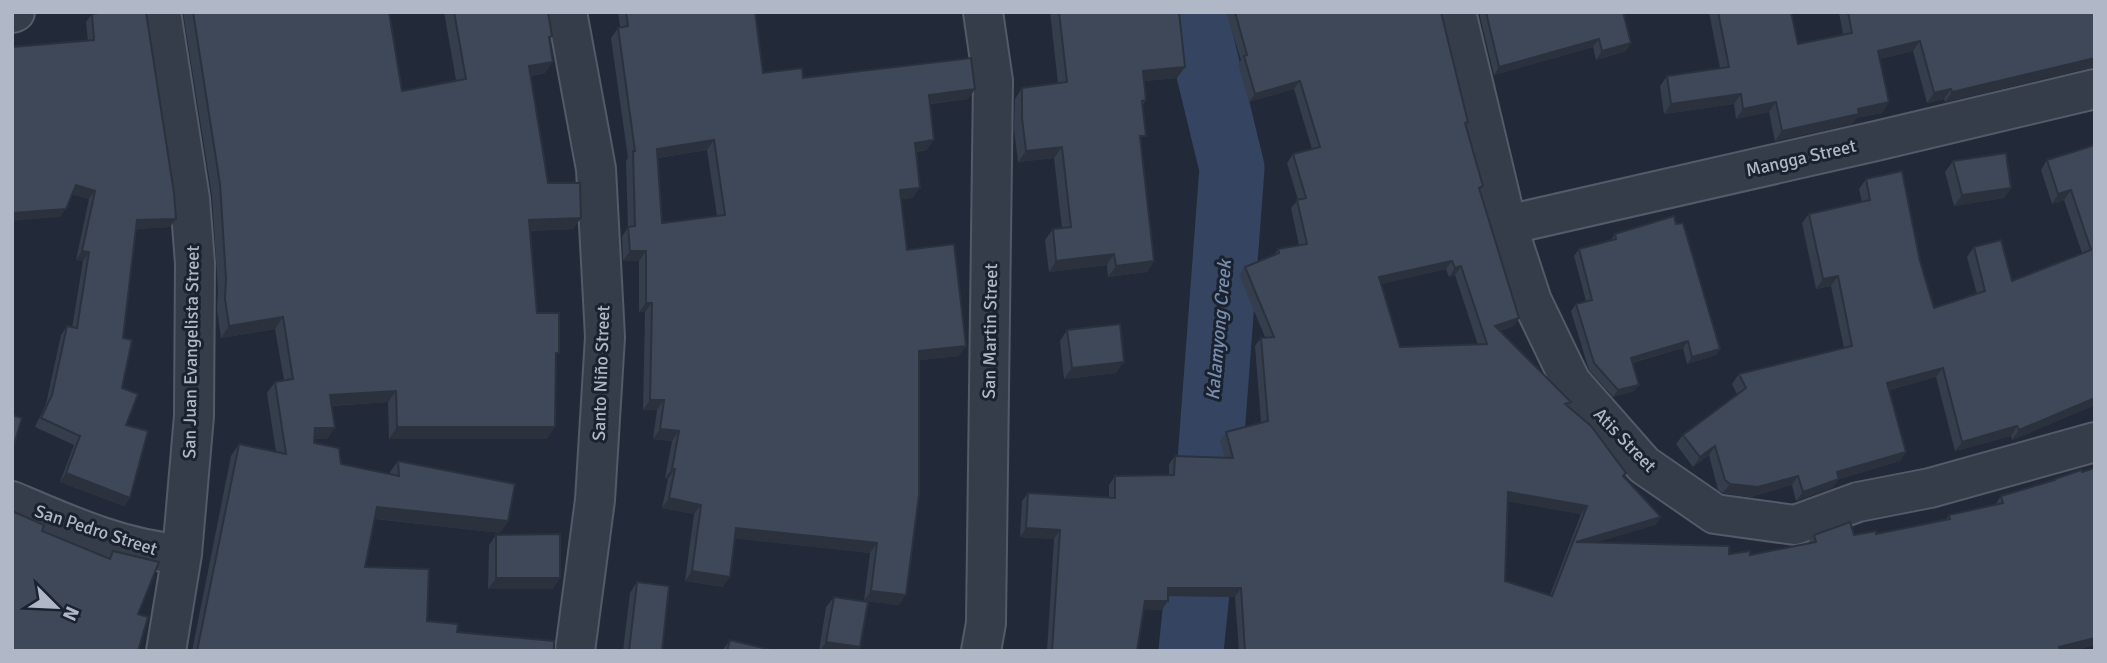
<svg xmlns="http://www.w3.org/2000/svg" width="2107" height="663" font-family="Signika,sans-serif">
  <rect width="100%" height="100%" fill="#222a3a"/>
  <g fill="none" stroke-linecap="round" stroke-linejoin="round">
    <path stroke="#354561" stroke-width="65" d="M 1191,651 L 1209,474 L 1232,168 L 1194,12"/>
    <defs>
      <path id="minor" d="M 161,12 L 190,199 L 195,263 L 194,416 L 182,554 L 166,651
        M 567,12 L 596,169 L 605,337 L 595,500 L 575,651
        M 1456,12 L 1507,225 L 1532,301 L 1571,382 L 1644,465 L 1715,514 L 1795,525 L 1858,502 L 1930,488 L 2095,442
        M 12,13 L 15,12
        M 1507,225 L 1876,141 L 2095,89
        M 12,501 C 66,524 123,550 182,554
        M 981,651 L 986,623 L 993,81 L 983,12"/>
    </defs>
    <use href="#minor" stroke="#535a68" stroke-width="42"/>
    <use href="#minor" stroke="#353d4a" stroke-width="38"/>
  </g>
  <path fill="#353e4d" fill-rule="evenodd" d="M 183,12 L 395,12 L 389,13 L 402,91 L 456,80 L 444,12 L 548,12 L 549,41 L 545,73 L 531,76 L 548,183 L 581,218 L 573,229 L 530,231 L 537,313 L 556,357 L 547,439 L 389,439 L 388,402 L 332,406 L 327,439 L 314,439 L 314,443 L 341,464 L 390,474 L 390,472 L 398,461 L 508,521 L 500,533 L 375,519 L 365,567 L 427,621 L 457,632 L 554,651 L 192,651 L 231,456 L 239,444 L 276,452 L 267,393 L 275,382 L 284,380 L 275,329 L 221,338 L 217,310 L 218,290 L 212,196 Z
    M 618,12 L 755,12 L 763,73 L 803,78 L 975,89 L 968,99 L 930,104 L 927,150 L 916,152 L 913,198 L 901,199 L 907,250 L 959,356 L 919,360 L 899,605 L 864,601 L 870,553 L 735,538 L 723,587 L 685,581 L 694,514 L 662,508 L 668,479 L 665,478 L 672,441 L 653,439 L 657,410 L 643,410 L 645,312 L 639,312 L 639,261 L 623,261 L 622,237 L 628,227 L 626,161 L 628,158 L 611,38 L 618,28 L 620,27 ZM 707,150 L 717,216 L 662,223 L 658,158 Z
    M 1050,12 L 1179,12 L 1185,67 L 1177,78 L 1144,81 L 1146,100 L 1142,106 L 1141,142 L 1154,261 L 1147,272 L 1108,277 L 1107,265 L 1049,272 L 1045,240 L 1053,229 L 1062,228 L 1054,158 L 1018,162 L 1014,129 L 1015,99 L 1022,88 L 1058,83 Z
    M 1226,12 L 1441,12 L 1468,122 L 1466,125 L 1480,191 L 1519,318 L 1513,326 L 1500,331 L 1571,402 L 1568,406 L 1624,477 L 1661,517 L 1655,525 L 1597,542 L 1729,554 L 1750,555 L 1808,543 L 1814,535 L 1876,534 L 1946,519 L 1949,515 L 1995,505 L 2001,496 L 2053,481 L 2055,479 L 2095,645 L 2071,651 L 1239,651 L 1235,597 L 1168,596 L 1162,610 L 1144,609 L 1137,651 L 1047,651 L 1054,539 L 1020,537 L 1022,501 L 1028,493 L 1109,497 L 1109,485 L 1115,476 L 1169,475 L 1169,464 L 1175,456 L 1225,458 L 1220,441 L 1226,432 L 1261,422 L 1255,346 L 1261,338 L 1265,337 L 1239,275 L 1245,267 L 1274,255 L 1278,249 L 1299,245 L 1291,208 L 1298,200 L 1287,163 L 1293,154 L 1312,149 L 1294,89 L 1249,102 L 1238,64 L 1241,60 ZM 1446,269 L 1449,277 L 1455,275 L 1478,345 L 1400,347 L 1381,284 ZM 1507,501 L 1581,514 L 1550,595 L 1505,581 Z
    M 1479,12 L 1623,12 L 1626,51 L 1596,60 L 1593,47 L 1494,75 Z
    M 1709,12 L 1791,12 L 1798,44 L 1843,35 L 1839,12 L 2095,12 L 2090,68 L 1945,102 L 1944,99 L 1927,103 L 1913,51 L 1880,59 L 1882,113 L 1856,118 L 1852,124 L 1775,141 L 1769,112 L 1736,119 L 1734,104 L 1664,114 L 1660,86 L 1667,76 L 1720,68 Z
    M 92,14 L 170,227 L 136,229 L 123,338 L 122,388 L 126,425 L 130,498 L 124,506 L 60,482 L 74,445 L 35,427 L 46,404 L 61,335 L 67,326 L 72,328 L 83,261 L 76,260 L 89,199 L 72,194 L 60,217 L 88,41 L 86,22 Z
    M 2095,145 L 2095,405 L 2012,440 L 2011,436 L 1955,451 L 1936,377 L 1889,390 L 1906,452 L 1900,461 L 1839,479 L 1832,488 L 1796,501 L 1792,485 L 1751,497 L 1723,493 L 1718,490 L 1709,455 L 1693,467 L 1676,444 L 1683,435 L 1737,394 L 1732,384 L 1739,374 L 1844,348 L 1831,286 L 1816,289 L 1802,223 L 1809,214 L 1862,202 L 1859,189 L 1866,179 L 1920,261 L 1934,308 L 1977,294 L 1967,257 L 1974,247 L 2012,281 L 2082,253 L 2064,200 L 2052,204 L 2041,170 L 2047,160 Z
    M 1953,161 L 2011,188 L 2004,198 L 1954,206 L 1945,172 Z
    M 1676,224 L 1720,349 L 1716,355 L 1687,364 L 1683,348 L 1632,363 L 1639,385 L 1634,391 L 1613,397 L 1589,370 L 1571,311 L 1576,304 L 1586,301 L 1574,256 L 1579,249 L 1611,240 L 1615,234 Z
    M 1067,330 L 1116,373 L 1064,379 L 1060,341 Z
    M 496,535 L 560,578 L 552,589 L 488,589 L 489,545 Z
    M 637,582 L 662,651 L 623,651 L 630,593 Z
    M 834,597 L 860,647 L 858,651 L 819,651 L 826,607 Z
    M 730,640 L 775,651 L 722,651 Z"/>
  <path fill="#2b323e" d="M 1599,39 L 1593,47 L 1494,75 L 1499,67 Z
    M 1920,41 L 1913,51 L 1871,61 L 1878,51 Z
    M 1631,43 L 1626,51 L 1596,60 L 1602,51 Z
    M 2095,58 L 2095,68 L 2090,68 L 1945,102 L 1952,92 Z
    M 553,62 L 545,73 L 521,77 L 529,66 Z
    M 1185,67 L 1177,78 L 1135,82 L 1143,71 Z
    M 1300,81 L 1294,89 L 1249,102 L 1255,94 Z
    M 975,89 L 968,99 L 922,104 L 929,95 Z
    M 1951,89 L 1944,99 L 1927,103 L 1934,93 Z
    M 1741,94 L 1734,104 L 1664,114 L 1671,104 Z
    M 1776,102 L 1769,112 L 1736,119 L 1743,109 Z
    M 1889,102 L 1882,113 L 1856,118 L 1852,124 L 1775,141 L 1782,131 L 1858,109 Z
    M 714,140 L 707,150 L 650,159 L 657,149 Z
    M 934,140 L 927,150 L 908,152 L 915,143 Z
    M 1062,147 L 1054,158 L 1018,162 L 1026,151 Z
    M 76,185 L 95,191 L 89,199 L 70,193 Z
    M 920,188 L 913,198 L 893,200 L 900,190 Z
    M 2011,188 L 2004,198 L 1954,206 L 1962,195 Z
    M 2071,190 L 2064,200 L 2052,204 L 2058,194 Z
    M 66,209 L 60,217 L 12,221 L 12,213 Z
    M 581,218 L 573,229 L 521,231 L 529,220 Z
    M 176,219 L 170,227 L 131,229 L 137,220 Z
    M 82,251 L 89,252 L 83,261 L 76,260 Z
    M 630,251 L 646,251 L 639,261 L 623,261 Z
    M 1114,254 L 1107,265 L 1049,272 L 1056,261 Z
    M 1154,261 L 1147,272 L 1108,277 L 1116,266 Z
    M 1452,261 L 1446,269 L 1373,286 L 1379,277 Z
    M 1461,266 L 1455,275 L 1449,277 L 1455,268 Z
    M 1838,276 L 1831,286 L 1816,289 L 1823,279 Z
    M 646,303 L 652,303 L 645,312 L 639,312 Z
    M 283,317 L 275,329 L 221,338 L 229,326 Z
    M 1519,318 L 1513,326 L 1489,334 L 1495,326 Z
    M 1688,341 L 1683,348 L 1626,364 L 1631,358 Z
    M 966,346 L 959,356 L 912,361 L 919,351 Z
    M 1720,349 L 1716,355 L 1687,364 L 1692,357 Z
    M 1124,362 L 1116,373 L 1064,379 L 1072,368 Z
    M 1943,368 L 1936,377 L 1880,392 L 1887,383 Z
    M 1639,385 L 1634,391 L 1613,397 L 1618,390 Z
    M 396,391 L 388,402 L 322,406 L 330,395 Z
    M 2095,398 L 2095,405 L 2012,440 L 2019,430 Z
    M 650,400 L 664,400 L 657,410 L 643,410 Z
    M 2017,426 L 2011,436 L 1955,451 L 1962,442 Z
    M 397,427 L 555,427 L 547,439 L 389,439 Z
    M 315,428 L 335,428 L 327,439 L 307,439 Z
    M 660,429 L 679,431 L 672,441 L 653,439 Z
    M 1715,446 L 1709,455 L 1693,467 L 1700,457 Z
    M 1906,452 L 1900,461 L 1839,479 L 1832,488 L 1796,501 L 1803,492 L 1837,472 Z
    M 672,469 L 675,469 L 668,479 L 665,478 Z
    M 66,473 L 130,498 L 124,506 L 60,482 Z
    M 1798,476 L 1792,485 L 1751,497 L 1723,493 L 1730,484 Z
    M 1508,492 L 1587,506 L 1581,514 L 1502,500 Z
    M 669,498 L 701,505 L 694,514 L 662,508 Z
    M 377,507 L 508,521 L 500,533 L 369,518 Z
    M 1661,517 L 1655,525 L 1570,550 L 1576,542 Z
    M 736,528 L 877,543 L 870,553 L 730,538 Z
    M 1026,528 L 1060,530 L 1054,539 L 1020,537 Z
    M 692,571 L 730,577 L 723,587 L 685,581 Z
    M 496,578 L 560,578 L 552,589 L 488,589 Z
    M 1168,588 L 1241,588 L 1235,597 L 1163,596 Z
    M 871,591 L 906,595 L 899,605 L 864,601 Z
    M 1145,601 L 1168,601 L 1162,610 L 1139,609 Z
    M 2095,638 L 2095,645 L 2071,651 L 2056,651 L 2059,647 Z
    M 826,642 L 860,647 L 858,651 L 820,651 Z"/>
  <path fill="#3e4859" stroke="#2b323e" stroke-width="2" fill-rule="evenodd" d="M 106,12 L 146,12 L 174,193 L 176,219 L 137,220 L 123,338 L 132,340 L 122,388 L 138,394 L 126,425 L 148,431 L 130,498 L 66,473 L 80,436 L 41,418 L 52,395 L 67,326 L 77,328 L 89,252 L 82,251 L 95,191 L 76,185 L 66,209 L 12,213 L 12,47 L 94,40 L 92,14 Z
    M 193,12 L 389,12 L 402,91 L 466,79 L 454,12 L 548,12 L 552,36 L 549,37 L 553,62 L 529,66 L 548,183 L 580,183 L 581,218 L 529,220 L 537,313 L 559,313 L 559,353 L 556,353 L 555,427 L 397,427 L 396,391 L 330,395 L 335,428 L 315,428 L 314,443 L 339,448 L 341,464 L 399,476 L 398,461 L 515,484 L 508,521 L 377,507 L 365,567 L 429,569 L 427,621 L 458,624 L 457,632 L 554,641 L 554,651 L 197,651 L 239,444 L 286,454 L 275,382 L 293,379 L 283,317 L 229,326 L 225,299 L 226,279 L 220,184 Z
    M 626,12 L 755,12 L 763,73 L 802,68 L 803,78 L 971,58 L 975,89 L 929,95 L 934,140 L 915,143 L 920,188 L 900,190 L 907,250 L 954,244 L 966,346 L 919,351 L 919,495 L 906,595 L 871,591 L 877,543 L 736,528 L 730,577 L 692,571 L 701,505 L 669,498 L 675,469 L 672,469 L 679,431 L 660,429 L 664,400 L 650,400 L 652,303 L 646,303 L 646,251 L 630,251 L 628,227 L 635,226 L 633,151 L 635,151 L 618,28 L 628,26 ZM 714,140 L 725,215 L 662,223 L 657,149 Z
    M 1059,12 L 1179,12 L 1185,67 L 1143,71 L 1146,100 L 1142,101 L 1146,136 L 1140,136 L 1154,261 L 1116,266 L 1114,254 L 1056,261 L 1053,229 L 1071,227 L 1062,147 L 1026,151 L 1022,118 L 1022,88 L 1067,82 Z
    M 1235,12 L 1441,12 L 1468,122 L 1465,123 L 1483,186 L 1479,188 L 1519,318 L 1495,326 L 1571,402 L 1565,404 L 1591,426 L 1626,473 L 1623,476 L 1661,517 L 1576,542 L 1729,546 L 1729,554 L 1750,551 L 1750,555 L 1816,542 L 1814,535 L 1850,522 L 1854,535 L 1876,531 L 1876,534 L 1950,519 L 1949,515 L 2003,503 L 2001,496 L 2055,480 L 2055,479 L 2081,470 L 2082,472 L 2095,468 L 2095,638 L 2059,647 L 2060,651 L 1245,651 L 1241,588 L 1168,588 L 1168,601 L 1145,601 L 1137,651 L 1052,651 L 1060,530 L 1026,528 L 1028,493 L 1115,498 L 1115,476 L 1174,475 L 1175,456 L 1233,458 L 1226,432 L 1268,421 L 1261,338 L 1274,337 L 1245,267 L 1279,253 L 1278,249 L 1307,244 L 1297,200 L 1306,198 L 1293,154 L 1320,147 L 1300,81 L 1255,94 L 1244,56 L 1247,55 ZM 1452,261 L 1455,268 L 1461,266 L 1487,344 L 1400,347 L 1379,277 ZM 1508,492 L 1587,506 L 1552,596 L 1505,581 Z
    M 1486,12 L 1623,12 L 1631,43 L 1602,51 L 1599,39 L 1499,67 Z
    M 1718,12 L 1791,12 L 1798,44 L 1852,33 L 1848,12 L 2095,12 L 2095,58 L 1952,92 L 1951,89 L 1934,93 L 1920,41 L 1878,51 L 1889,102 L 1858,109 L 1859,114 L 1782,131 L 1776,102 L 1743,109 L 1741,94 L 1671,104 L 1667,76 L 1729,67 Z
    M 2095,145 L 2095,398 L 2019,430 L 2017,426 L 1962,442 L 1943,368 L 1887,383 L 1906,452 L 1837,472 L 1839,479 L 1803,492 L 1798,476 L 1758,487 L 1730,484 L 1725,480 L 1715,446 L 1700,457 L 1683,435 L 1746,388 L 1739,374 L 1852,346 L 1838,276 L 1823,279 L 1809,214 L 1870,200 L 1866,179 L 1902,171 L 1920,261 L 1934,308 L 1985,291 L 1974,247 L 2001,240 L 2012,281 L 2091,250 L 2071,190 L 2058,194 L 2047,160 Z
    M 2006,153 L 2011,188 L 1962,195 L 1953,161 Z
    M 1674,216 L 1676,224 L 1683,223 L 1720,349 L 1692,357 L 1688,341 L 1631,358 L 1639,385 L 1618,390 L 1594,363 L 1576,304 L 1592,300 L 1579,249 L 1616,239 L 1615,234 Z
    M 1120,324 L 1124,362 L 1072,368 L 1067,330 Z
    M 12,415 L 22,418 L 12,450 Z
    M 12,511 L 44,525 L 42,531 L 110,559 L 113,551 L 159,562 L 138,614 L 148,617 L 138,651 L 12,651 Z
    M 560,534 L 560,578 L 496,578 L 496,535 Z
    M 637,582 L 669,586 L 662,651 L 629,651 Z
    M 834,597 L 868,602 L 860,647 L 826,642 Z
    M 730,640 L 775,651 L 727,651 Z"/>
  <g text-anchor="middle" stroke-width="6" stroke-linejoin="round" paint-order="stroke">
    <g font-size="18" fill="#b0b7c6" stroke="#1b222f">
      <text transform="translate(1801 158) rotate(-13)" y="6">Mangga Street</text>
      <text transform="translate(990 331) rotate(-89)" y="6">San Martin Street</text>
      <text transform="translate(191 352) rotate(-89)" y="6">San Juan Evangelista Street</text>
      <text transform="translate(601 373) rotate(-88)" y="6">Santo Niño Street</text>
      <text transform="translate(1625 440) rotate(46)" y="6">Atis Street</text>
      <text transform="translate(96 530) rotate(18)" y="6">San Pedro Street</text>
    </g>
    <g font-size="19" font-style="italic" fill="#788cae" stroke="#1b222f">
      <text transform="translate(1218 330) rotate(-85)" y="7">Kalamyong Creek</text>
    </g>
  </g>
  <rect width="2107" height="663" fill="none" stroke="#b0b7c6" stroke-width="28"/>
  <g transform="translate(56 607) rotate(114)" stroke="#1b222f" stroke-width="5" paint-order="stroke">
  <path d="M0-5L12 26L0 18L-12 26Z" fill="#b0b7c6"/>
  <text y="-10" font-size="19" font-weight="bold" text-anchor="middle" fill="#b0b7c6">N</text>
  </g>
</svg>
